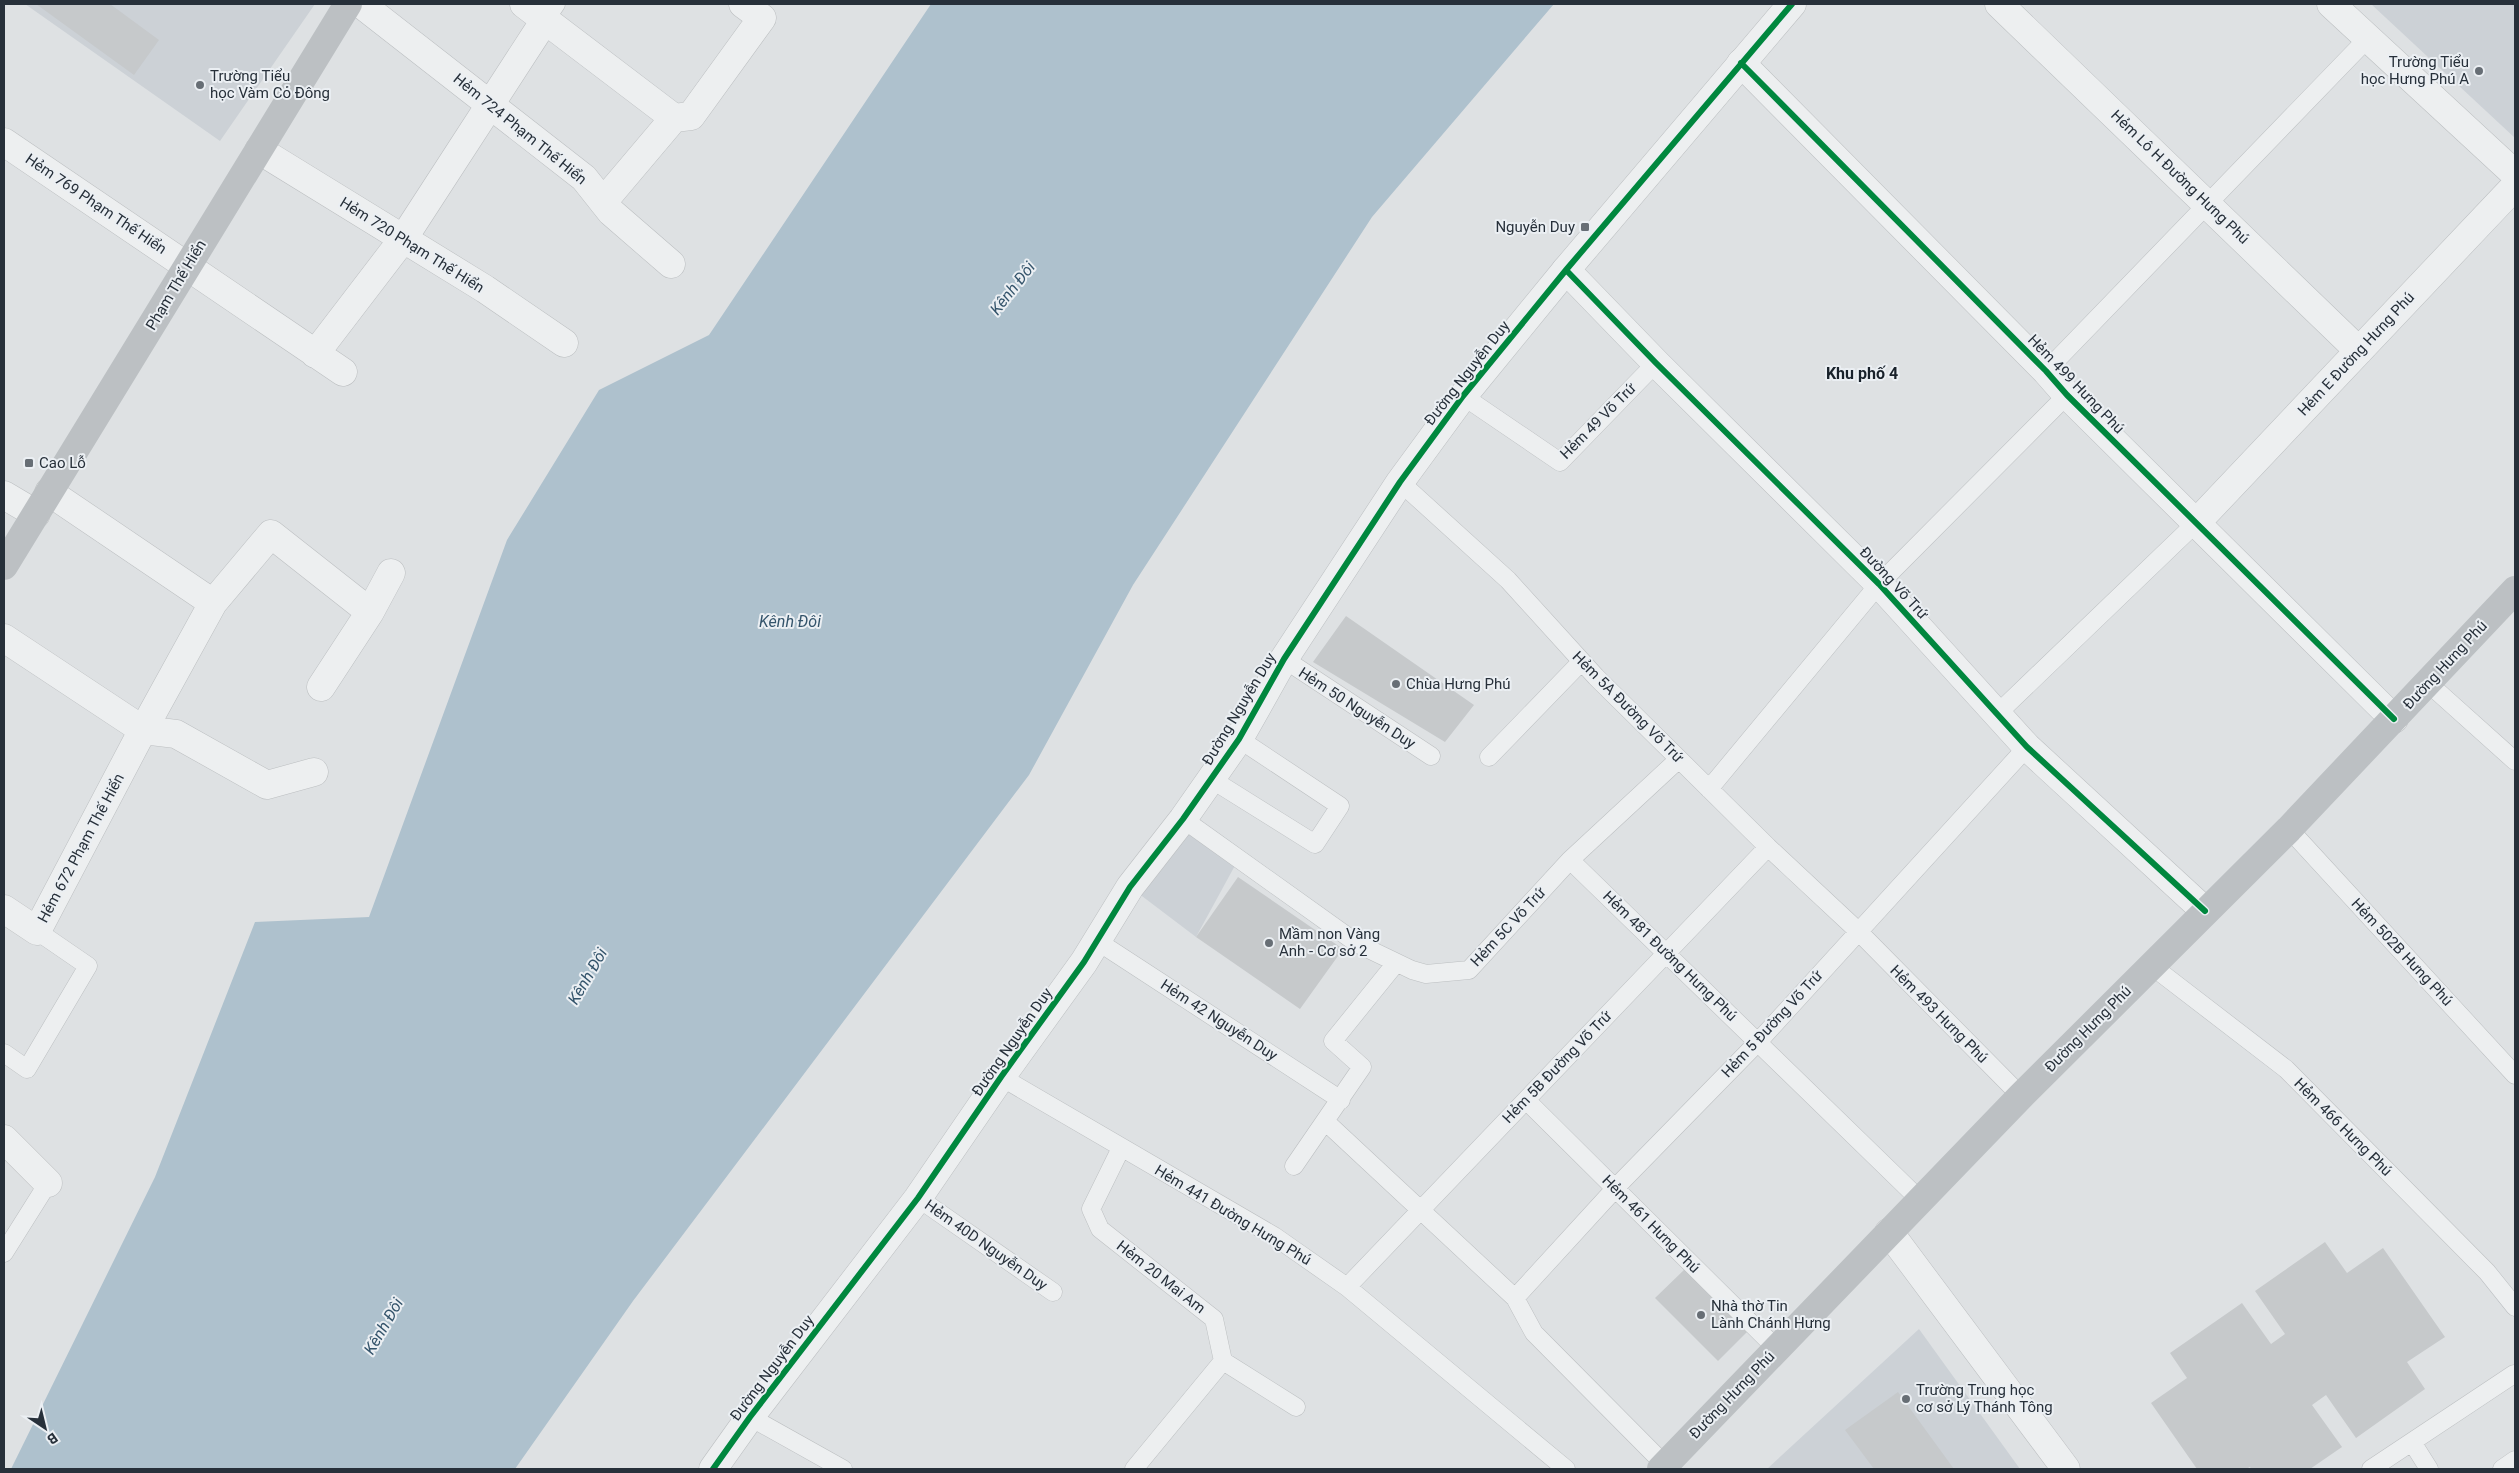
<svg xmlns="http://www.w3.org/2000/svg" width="2519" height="1473" font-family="Roboto,sans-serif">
  <rect width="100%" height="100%" fill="#dee1e3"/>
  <path fill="#ccd1d6" d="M 25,4 L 315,4 L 220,141 Z
    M 2371,4 L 2515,4 L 2515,138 Z
    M 1183,819 L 1238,860 L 1196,937 L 1130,887 Z
    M 1919,1329 L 2020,1469 L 1767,1469 Z"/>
  <path fill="#aec1cd" d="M 931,4 L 1554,4 L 1372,217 L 1133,585 L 1029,775 L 633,1301 L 515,1469 L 11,1469 L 155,1177 L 255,922 L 369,917 L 507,540 L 599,390 L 709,335 Z"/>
  <path fill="#c6c9cb" d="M 36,4 L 110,4 L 159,40 L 134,75 Z
    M 1346,616 L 1474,705 L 1445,742 L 1313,662 Z
    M 1238,877 L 1343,949 L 1300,1009 L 1196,937 Z
    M 2325,1242 L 2347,1273 L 2383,1248 L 2445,1337 L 2407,1362 L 2425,1389 L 2356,1438 L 2326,1395 L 2312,1405 L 2342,1447 L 2310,1469 L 2251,1469 L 2250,1467 L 2246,1469 L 2197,1469 L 2151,1403 L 2187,1378 L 2170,1353 L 2242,1303 L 2271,1344 L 2285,1334 L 2255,1291 Z
    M 1685,1269 L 1747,1332 L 1718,1361 L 1655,1298 Z
    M 1898,1392 L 1954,1469 L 1874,1469 L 1845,1430 Z"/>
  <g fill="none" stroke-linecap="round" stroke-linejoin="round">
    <defs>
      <path id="service" d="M 545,20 L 556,4
        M 2046,371 L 2368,38
        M 1463,396 L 1560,462 L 1656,363
        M 1400,482 L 1508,580 L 1596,677 L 1768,847 L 1858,931 L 2021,1096
        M 1284,659 L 1431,756
        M 2428,683 L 2515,761
        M 1996,715 L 2197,522
        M 1489,757 L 1581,662
        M 1211,779 L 1315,844 L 1340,806 L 1239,739
        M 1709,789 L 1879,584 L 2067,395
        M 1183,819 L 1358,944 L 1412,970 L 1426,974 L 1469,970 L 1570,860 L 1679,759
        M 2289,829 L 2515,1075
        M 1570,860 L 1920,1200
        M 1097,941 L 1341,1100
        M 2152,966 L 2286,1069 L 2487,1272 L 2515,1307
        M 4,1053 L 27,1069 L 88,966 L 37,931
        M 1001,1077 L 1274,1236 L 1347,1287 L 1566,1469
        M 1526,1100 L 1776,1348
        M 1326,1122 L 1515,1298 L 1534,1333 L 1665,1465
        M 1121,1148 L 1091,1209 L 1100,1229 L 1214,1319 L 1223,1361 L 1296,1407
        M 1294,1166 L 1362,1067 L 1333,1041 L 1396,963
        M 918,1198 L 1053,1292
        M 4,1253 L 48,1183
        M 1347,1287 L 1768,847
        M 1515,1298 L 1623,1180 L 1758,1042 L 2027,747
        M 750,1417 L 843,1469
        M 2412,1442 L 2429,1469
        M 1134,1469 L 1223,1361
        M 2371,1469 L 2514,1374 L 2515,1376
        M 2502,1469 L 2515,1460"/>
      <path id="minor" d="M 361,4 L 584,178 L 611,212 L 671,264
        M 524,4 L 674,118
        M 1999,4 L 2359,351
        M 2331,4 L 2515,174
        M 1741,63 L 2046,371 L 2067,395 L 2394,719
        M 4,142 L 343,372
        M 259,150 L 485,289 L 564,343
        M 603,202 L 674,118 L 691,116 L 762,18 L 743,4
        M 1566,270 L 1656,363 L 1879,584 L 2027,747 L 2205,911
        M 315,354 L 403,239 L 545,20
        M 49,492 L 213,603
        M 4,495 L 36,514
        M 2197,522 L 2515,186
        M 4,638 L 143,730 L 176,734 L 267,785 L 314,772
        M 321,687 L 370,612 L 391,573
        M 4,909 L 37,931 L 137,741 L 213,603 L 271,534 L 370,612
        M 4,1139 L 48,1183
        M 1889,1232 L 2066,1469"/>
      <path id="tertiary" d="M 713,1469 L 750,1417 L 918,1198 L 1001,1077 L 1084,962 L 1130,887 L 1183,819 L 1239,739 L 1284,659 L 1400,482 L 1463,396 L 1566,270 L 1792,4"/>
    </defs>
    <use href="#service" stroke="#bcbfc1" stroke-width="19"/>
    <use href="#minor" stroke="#bcbfc1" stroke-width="29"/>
    <use href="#tertiary" stroke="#bcbfc1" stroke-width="29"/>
    <use href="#service" stroke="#edeff0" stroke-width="18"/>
    <use href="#minor" stroke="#edeff0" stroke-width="28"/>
    <use href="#tertiary" stroke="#edeff0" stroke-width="28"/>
    <path stroke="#bcc0c3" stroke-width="28" d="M 4,566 L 348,4
      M 1661,1469 L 2021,1096 L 2289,829 L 2515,590"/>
    <defs>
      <path id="cycleway" d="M 1741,63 L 2046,371 L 2067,395 L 2394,719
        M 1566,270 L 1656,363 L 1879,584 L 2027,747 L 2205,911
        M 713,1469 L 750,1417 L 918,1198 L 1001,1077 L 1084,962 L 1130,887 L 1183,819 L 1239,739 L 1284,659 L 1400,482 L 1463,396 L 1566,270 L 1792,4"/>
    </defs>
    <use href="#cycleway" stroke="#ebeff3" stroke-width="9"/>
    <use href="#cycleway" stroke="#00873e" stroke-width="6"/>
  </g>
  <g fill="#676e75" stroke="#ebeff3" stroke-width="2">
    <circle cx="2479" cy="71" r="5"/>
    <circle cx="200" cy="85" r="5"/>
    <rect x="1580" y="222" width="10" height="10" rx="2.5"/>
    <rect x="24" y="458" width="10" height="10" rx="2.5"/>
    <circle cx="1396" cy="684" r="5"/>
    <circle cx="1269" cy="943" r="5"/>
    <circle cx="1701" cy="1315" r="5"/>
    <circle cx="1906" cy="1399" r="5"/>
  </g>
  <g text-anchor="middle" stroke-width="4" stroke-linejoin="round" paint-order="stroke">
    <g font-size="15" fill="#27303a" stroke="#ebeff3" text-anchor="start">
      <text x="2469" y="67" text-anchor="end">Trường Tiểu<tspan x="2469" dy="17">học Hưng Phú A</tspan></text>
      <text x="210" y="81">Trường Tiểu<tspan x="210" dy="17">học Vàm Cỏ Đông</tspan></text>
      <text x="1575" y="232" text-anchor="end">Nguyễn Duy</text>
      <text x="39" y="468">Cao Lỗ</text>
      <text x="1406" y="689">Chùa Hưng Phú</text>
      <text x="1279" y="939">Mầm non Vàng<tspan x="1279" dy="17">Anh - Cơ sở 2</tspan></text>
      <text x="1711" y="1311">Nhà thờ Tin<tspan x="1711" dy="17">Lành Chánh Hưng</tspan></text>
      <text x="1916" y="1395">Trường Trung học<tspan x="1916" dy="17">cơ sở Lý Thánh Tông</tspan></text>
    </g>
    <g font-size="15" fill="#27303a" stroke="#ebeff3">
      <text transform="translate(520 129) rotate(39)" y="5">Hẻm 724 Phạm Thế Hiển</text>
      <text transform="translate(2180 177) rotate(44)" y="5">Hẻm Lô H Đường Hưng Phú</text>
      <text transform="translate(96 204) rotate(34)" y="5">Hẻm 769 Phạm Thế Hiển</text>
      <text transform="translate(412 245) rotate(32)" y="5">Hẻm 720 Phạm Thế Hiển</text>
      <text transform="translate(176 285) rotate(-59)" y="5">Phạm Thế Hiển</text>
      <text transform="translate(2356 354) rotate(-47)" y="5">Hẻm E Đường Hưng Phú</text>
      <text transform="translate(1467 373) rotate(-52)" y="5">Đường Nguyễn Duy</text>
      <text transform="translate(2076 384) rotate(46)" y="5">Hẻm 499 Hưng Phú</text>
      <text transform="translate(1598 421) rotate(-45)" y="5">Hẻm 49 Võ Trứ</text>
      <text transform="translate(1894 583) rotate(47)" y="5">Đường Võ Trứ</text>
      <text transform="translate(2445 665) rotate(-47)" y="5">Đường Hưng Phú</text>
      <text transform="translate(1628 707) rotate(45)" y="5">Hẻm 5A Đường Võ Trứ</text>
      <text transform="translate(1357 708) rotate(33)" y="5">Hẻm 50 Nguyễn Duy</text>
      <text transform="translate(1239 709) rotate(-59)" y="5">Đường Nguyễn Duy</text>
      <text transform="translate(81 848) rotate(-62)" y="5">Hẻm 672 Phạm Thế Hiển</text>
      <text transform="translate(1508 927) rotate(-47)" y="5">Hẻm 5C Võ Trứ</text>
      <text transform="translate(2402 952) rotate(47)" y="5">Hẻm 502B Hưng Phú</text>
      <text transform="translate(1670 956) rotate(44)" y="5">Hẻm 481 Đường Hưng Phú</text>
      <text transform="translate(1939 1014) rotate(45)" y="5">Hẻm 493 Hưng Phú</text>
      <text transform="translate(1219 1020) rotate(33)" y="5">Hẻm 42 Nguyễn Duy</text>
      <text transform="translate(1772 1024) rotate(-47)" y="5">Hẻm 5 Đường Võ Trứ</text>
      <text transform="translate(2088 1029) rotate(-45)" y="5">Đường Hưng Phú</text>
      <text transform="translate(1012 1042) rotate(-55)" y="5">Đường Nguyễn Duy</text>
      <text transform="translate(1557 1067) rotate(-46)" y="5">Hẻm 5B Đường Võ Trứ</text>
      <text transform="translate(2343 1127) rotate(45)" y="5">Hẻm 466 Hưng Phú</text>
      <text transform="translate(1233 1215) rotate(31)" y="5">Hẻm 441 Đường Hưng Phú</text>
      <text transform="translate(1651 1224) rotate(45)" y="5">Hẻm 461 Hưng Phú</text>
      <text transform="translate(986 1245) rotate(35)" y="5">Hẻm 40D Nguyễn Duy</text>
      <text transform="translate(1161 1277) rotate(38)" y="5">Hẻm 20 Mai Am</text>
      <text transform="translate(772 1368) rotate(-53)" y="5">Đường Nguyễn Duy</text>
      <text transform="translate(1732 1395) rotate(-46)" y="5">Đường Hưng Phú</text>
    </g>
    <g font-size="16" font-style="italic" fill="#34546b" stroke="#ebeff3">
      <text transform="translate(1012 288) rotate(-52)" y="6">Kênh Đôi</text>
      <text x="790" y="627">Kênh Đôi</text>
      <text transform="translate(587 976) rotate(-60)" y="6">Kênh Đôi</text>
      <text transform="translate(383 1326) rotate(-60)" y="6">Kênh Đôi</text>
    </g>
    <g font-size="16" font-weight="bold" fill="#19222b" stroke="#ebeff3">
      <text x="1862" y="379">Khu phố 4</text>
    </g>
  </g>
  <rect width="2519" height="1473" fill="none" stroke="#27303a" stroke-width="10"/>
  <g transform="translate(45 1428) rotate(145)" stroke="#ebeff3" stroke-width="4" paint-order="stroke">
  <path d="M0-4L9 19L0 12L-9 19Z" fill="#27303a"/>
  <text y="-8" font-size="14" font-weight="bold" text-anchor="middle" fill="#27303a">B</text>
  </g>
</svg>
